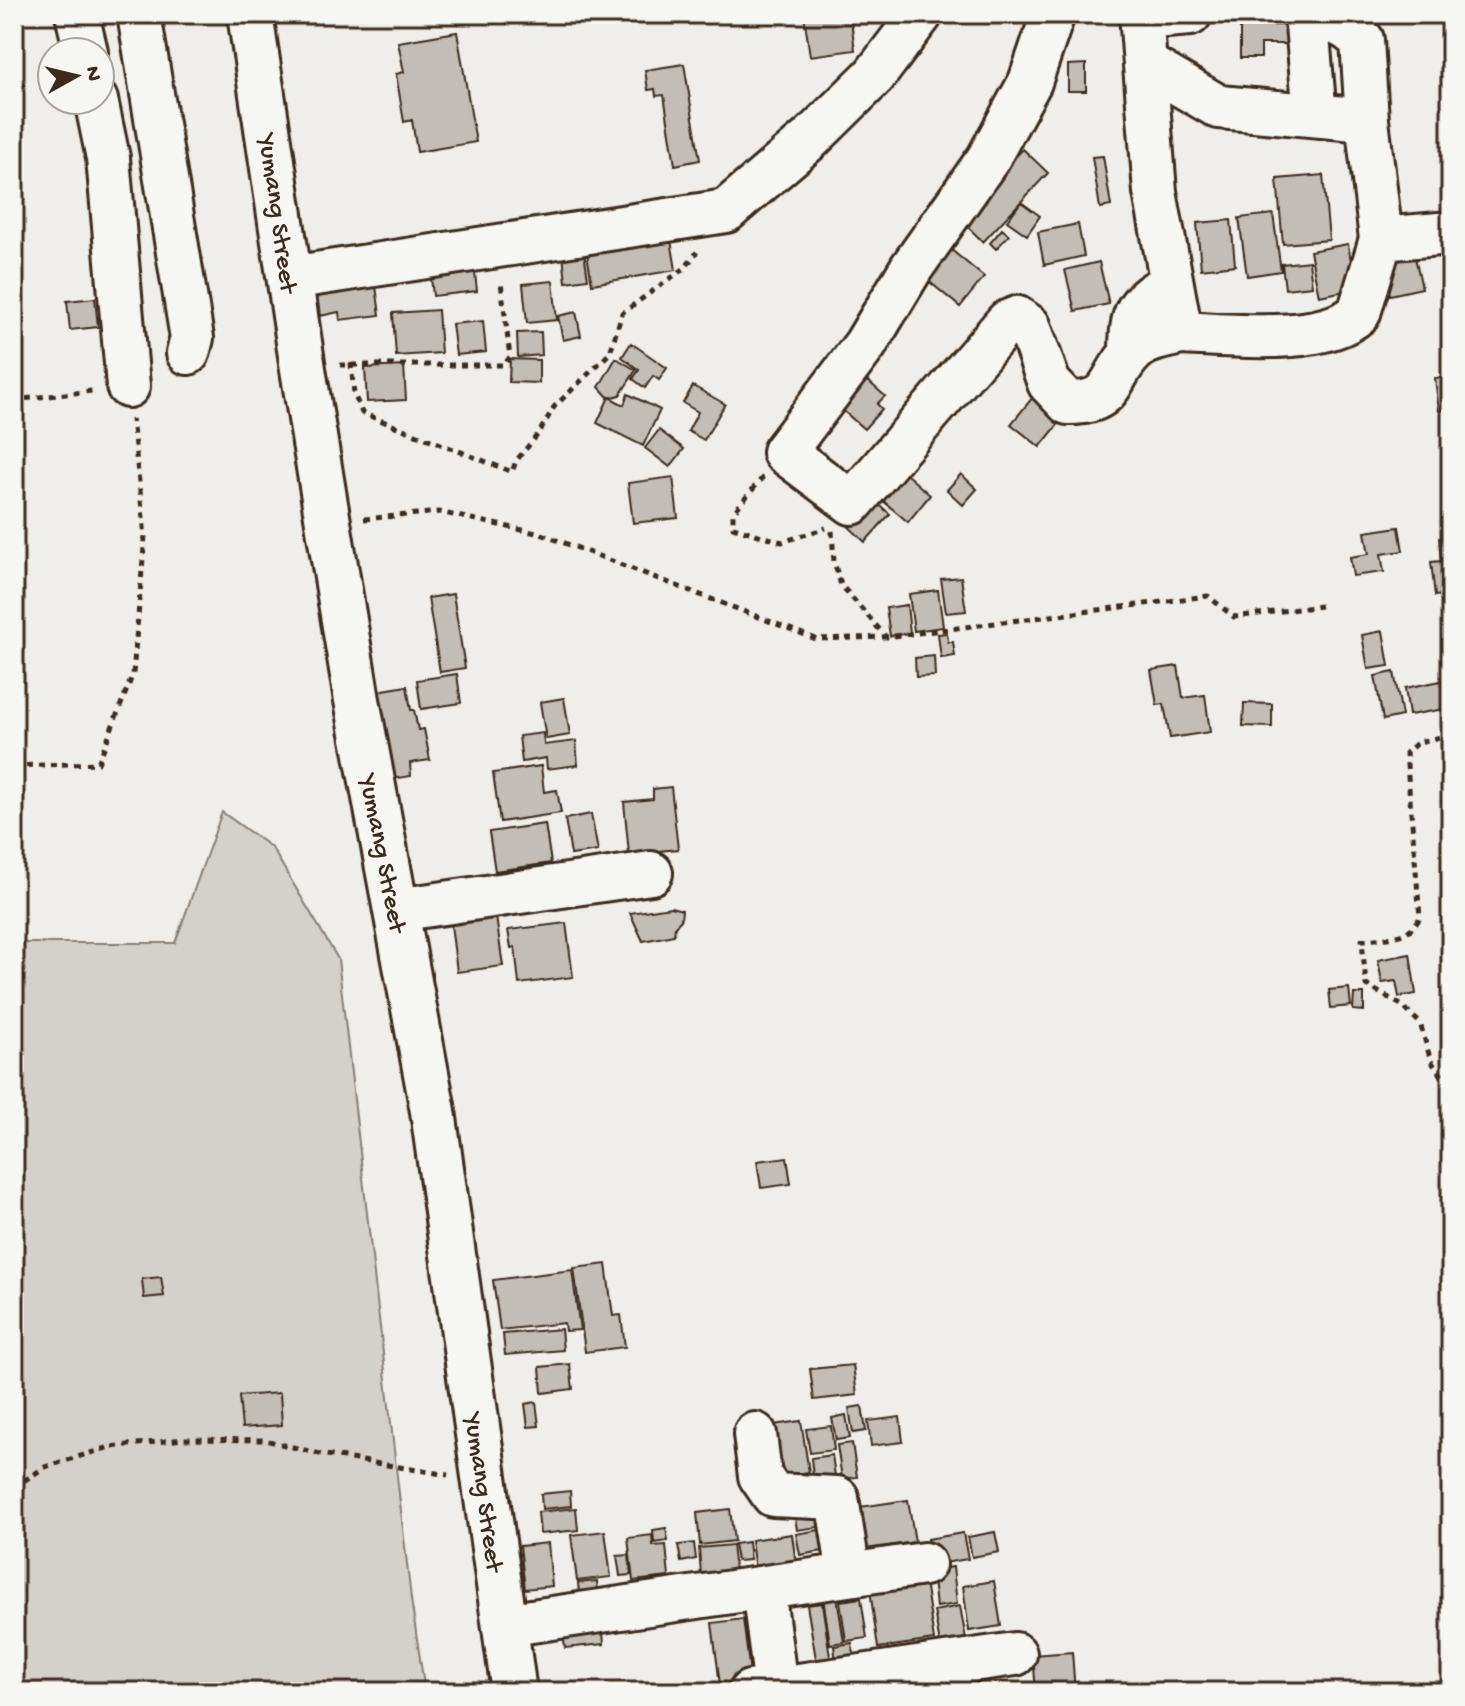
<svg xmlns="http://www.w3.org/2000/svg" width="1465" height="1706" font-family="'Gochi Hand',sans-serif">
  <rect width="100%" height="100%" fill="#efeeea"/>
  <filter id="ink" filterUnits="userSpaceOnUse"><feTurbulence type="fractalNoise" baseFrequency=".0125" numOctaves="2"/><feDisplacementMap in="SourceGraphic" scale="16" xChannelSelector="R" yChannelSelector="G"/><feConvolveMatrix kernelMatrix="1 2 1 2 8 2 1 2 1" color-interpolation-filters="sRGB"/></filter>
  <g filter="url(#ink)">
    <path fill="#d4d1cc" stroke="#887e75" stroke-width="2" d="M 222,812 L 272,848 L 338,959 L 411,1599 L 425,1692 L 14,1692 L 14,943 L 175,943 Z"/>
    <path fill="#c2bdb7" stroke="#3b2a1e" stroke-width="2" d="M 850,14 L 855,50 L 810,56 L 804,15 Z
      M 1240,25 L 1294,25 L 1294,44 L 1261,44 L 1261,58 L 1240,58 Z
      M 457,32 L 476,142 L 417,152 L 412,120 L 404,122 L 396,74 L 404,72 L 398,42 Z
      M 684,64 L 700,160 L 675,165 L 664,95 L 656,96 L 655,89 L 648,90 L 645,70 Z
      M 1086,64 L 1086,91 L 1068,91 L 1068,65 Z
      M 1023,149 L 1048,173 L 983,242 L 958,217 Z
      M 1103,156 L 1111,206 L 1100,208 L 1092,157 Z
      M 1323,175 L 1329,240 L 1283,244 L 1277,179 Z
      M 1021,202 L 1040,216 L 1027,235 L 1007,221 Z
      M 1273,214 L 1281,271 L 1247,276 L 1239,218 Z
      M 1231,220 L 1235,265 L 1201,269 L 1197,223 Z
      M 668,222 L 676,270 L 592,284 L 584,236 Z
      M 1078,224 L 1084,256 L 1044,265 L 1038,232 Z
      M 1002,229 L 1009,235 L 996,249 L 990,243 Z
      M 1348,244 L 1356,289 L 1319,296 L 1310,251 Z
      M 949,248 L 984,277 L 960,307 L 925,278 Z
      M 584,252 L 588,279 L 566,282 L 563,255 Z
      M 1415,257 L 1422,288 L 1390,295 L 1383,264 Z
      M 1309,261 L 1312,286 L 1285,289 L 1282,264 Z
      M 1099,262 L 1109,304 L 1075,311 L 1065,270 Z
      M 474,264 L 477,291 L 433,296 L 430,268 Z
      M 375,279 L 380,315 L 340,320 L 339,312 L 320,316 L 316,287 Z
      M 553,281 L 557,320 L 527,323 L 523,284 Z
      M 95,298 L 98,327 L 70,330 L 67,301 Z
      M 438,310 L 441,353 L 396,356 L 393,313 Z
      M 576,312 L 581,336 L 563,340 L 558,316 Z
      M 483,321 L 486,352 L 456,355 L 452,324 Z
      M 541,332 L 542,355 L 518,357 L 517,333 Z
      M 631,343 L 667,368 L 659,380 L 653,376 L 645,388 L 633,379 L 639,370 L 622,357 Z
      M 616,358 L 636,370 L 620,395 L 609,398 L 599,387 Z
      M 510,359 L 539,360 L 539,383 L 509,382 Z
      M 404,366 L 406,400 L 367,402 L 365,368 Z
      M 851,366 L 885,396 L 877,404 L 882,409 L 864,429 L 830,399 Z
      M 1451,376 L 1451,409 L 1439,411 L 1435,378 Z
      M 693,386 L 725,404 L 704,440 L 688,431 L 698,412 L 683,403 Z
      M 628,394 L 660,410 L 643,446 L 597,423 L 609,397 L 624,405 Z
      M 1033,397 L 1061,421 L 1040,447 L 1011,424 Z
      M 1451,425 L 1451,481 L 1445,426 Z
      M 659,430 L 684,449 L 670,467 L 645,448 Z
      M 898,467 L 930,495 L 908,522 L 875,494 Z
      M 961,474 L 977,489 L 963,505 L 947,490 Z
      M 673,477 L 678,518 L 633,523 L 628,483 Z
      M 867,494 L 890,514 L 865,542 L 843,521 Z
      M 1399,527 L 1403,551 L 1381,554 L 1384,572 L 1353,576 L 1350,557 L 1369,554 L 1365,532 Z
      M 1451,536 L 1451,594 L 1435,596 L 1431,562 L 1441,561 L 1439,538 Z
      M 961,577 L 966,611 L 946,613 L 941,579 Z
      M 938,590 L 943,627 L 914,631 L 909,594 Z
      M 453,594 L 465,668 L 440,672 L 428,598 Z
      M 907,605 L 910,633 L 890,636 L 886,608 Z
      M 1383,631 L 1389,666 L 1368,669 L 1362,635 Z
      M 947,633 L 948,642 L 953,642 L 955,656 L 941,658 L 938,634 Z
      M 934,656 L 935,676 L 916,677 L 915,658 Z
      M 1178,666 L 1183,698 L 1205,695 L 1210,732 L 1170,738 L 1164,704 L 1157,705 L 1151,670 Z
      M 1394,672 L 1402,716 L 1383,720 L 1375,676 Z
      M 457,674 L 461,703 L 421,709 L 417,680 Z
      M 1451,679 L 1451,708 L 1409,715 L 1405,688 Z
      M 407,686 L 411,710 L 414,710 L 418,730 L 424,729 L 430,760 L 410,763 L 411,776 L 391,779 L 377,691 Z
      M 564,698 L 570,735 L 546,739 L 540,702 Z
      M 1244,703 L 1272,704 L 1272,727 L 1243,726 Z
      M 543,733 L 544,745 L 576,741 L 578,765 L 547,769 L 546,758 L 522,762 L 519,736 Z
      M 541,766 L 544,792 L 557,790 L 561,813 L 500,822 L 493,773 Z
      M 671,787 L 678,849 L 629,854 L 624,802 L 653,799 L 653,789 Z
      M 591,814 L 598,851 L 571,855 L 565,819 Z
      M 545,824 L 551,863 L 495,871 L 489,832 Z
      M 494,903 L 503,966 L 457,972 L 449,909 Z
      M 671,907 L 682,910 L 681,920 L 675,926 L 674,935 L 643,941 L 630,913 Z
      M 566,923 L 573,977 L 519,984 L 515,947 L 511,948 L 508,930 Z
      M 1410,954 L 1416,994 L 1399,997 L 1396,981 L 1382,983 L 1378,960 Z
      M 1349,988 L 1351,1006 L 1331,1008 L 1329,990 Z
      M 1354,994 L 1364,994 L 1364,1011 L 1353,1010 Z
      M 787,1157 L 791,1184 L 761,1188 L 757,1161 Z
      M 606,1264 L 613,1316 L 621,1315 L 625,1347 L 585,1352 L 574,1268 Z
      M 572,1270 L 580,1330 L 565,1331 L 564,1323 L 500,1330 L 493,1280 Z
      M 161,1277 L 164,1296 L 144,1298 L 142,1279 Z
      M 561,1329 L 563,1350 L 505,1355 L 503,1334 Z
      M 570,1364 L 573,1389 L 542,1393 L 540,1367 Z
      M 853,1365 L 857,1395 L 814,1400 L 810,1369 Z
      M 280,1393 L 282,1425 L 242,1428 L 239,1396 Z
      M 536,1402 L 539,1426 L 528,1427 L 525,1404 Z
      M 862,1406 L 866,1431 L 853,1433 L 849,1408 Z
      M 846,1415 L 850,1438 L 836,1440 L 832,1418 Z
      M 900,1417 L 903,1442 L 871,1446 L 868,1421 Z
      M 801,1421 L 809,1472 L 774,1477 L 766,1426 Z
      M 831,1426 L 834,1450 L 810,1453 L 806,1429 Z
      M 852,1443 L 857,1477 L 842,1479 L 837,1445 Z
      M 832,1455 L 836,1483 L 814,1486 L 811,1458 Z
      M 570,1491 L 571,1506 L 542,1509 L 541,1494 Z
      M 908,1500 L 915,1542 L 866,1549 L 860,1507 Z
      M 824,1507 L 826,1526 L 797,1530 L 794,1511 Z
      M 576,1508 L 578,1530 L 540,1534 L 538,1512 Z
      M 730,1509 L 734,1541 L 700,1545 L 697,1513 Z
      M 837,1527 L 840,1548 L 800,1555 L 796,1534 Z
      M 666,1528 L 668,1541 L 654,1543 L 653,1530 Z
      M 605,1531 L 611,1577 L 577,1581 L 571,1535 Z
      M 995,1532 L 999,1552 L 972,1557 L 968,1537 Z
      M 963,1533 L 968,1559 L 931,1565 L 927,1539 Z
      M 792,1534 L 796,1565 L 755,1571 L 751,1540 Z
      M 652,1535 L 653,1546 L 666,1545 L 669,1577 L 633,1581 L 628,1538 Z
      M 748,1542 L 750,1560 L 737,1561 L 734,1544 Z
      M 548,1543 L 552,1586 L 525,1589 L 520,1546 Z
      M 694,1543 L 696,1559 L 681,1562 L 678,1545 Z
      M 732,1545 L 735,1571 L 701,1575 L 699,1548 Z
      M 629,1555 L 631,1575 L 620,1576 L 617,1556 Z
      M 953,1567 L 957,1604 L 936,1607 L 932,1570 Z
      M 924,1575 L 934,1640 L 878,1648 L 869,1582 Z
      M 597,1581 L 598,1592 L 579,1593 L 578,1583 Z
      M 994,1581 L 1001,1626 L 969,1631 L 963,1586 Z
      M 821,1584 L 837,1597 L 844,1642 L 830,1644 Z
      M 861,1598 L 867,1638 L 846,1641 L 840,1601 Z
      M 822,1603 L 831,1663 L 817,1665 L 807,1605 Z
      M 960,1606 L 967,1645 L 941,1650 L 934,1611 Z
      M 602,1619 L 604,1644 L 565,1648 L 562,1624 Z
      M 743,1619 L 751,1681 L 720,1685 L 712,1623 Z
      M 852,1643 L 855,1660 L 836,1662 L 834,1646 Z
      M 1072,1652 L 1075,1692 L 1036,1692 L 1033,1655 Z
      M 974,1665 L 978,1692 L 959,1692 L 956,1668 Z"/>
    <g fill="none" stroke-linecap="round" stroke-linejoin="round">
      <defs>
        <path id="minor" d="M 77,14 L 86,52
          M 139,14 L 192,338 L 188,353
          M 1053,14 L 1030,82 L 988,159 L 912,267 L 865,345 L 784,452 L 852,503 L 1007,322 L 1017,318 L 1029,326 L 1049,383 L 1068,403 C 1117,404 1107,376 1134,351 C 1146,339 1165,337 1181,333
          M 1141,14 L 1155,192 L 1181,333 C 1229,335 1323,346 1359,313 L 1381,239 L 1451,233
          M 1306,14 L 1315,115
          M 1319,14 L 1346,28 L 1362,40 L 1367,120 L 1381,239
          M 1141,18 L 1190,14
          M 1147,65 L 1219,107 L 1367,120
          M 96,100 L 108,158 L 128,386
          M 290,278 L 726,211 L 810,139 L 874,76 L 921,14
          M 1131,353 C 1131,311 1136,303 1171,283
          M 396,910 L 651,873
          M 755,1434 L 760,1476 L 773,1495 L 837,1498 L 849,1574
          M 763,1588 L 776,1688
          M 504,1625 L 924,1564
          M 750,1692 L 1015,1654"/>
        <path id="major" d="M 250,14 L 303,369 L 357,700 L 433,1111 L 514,1692"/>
      </defs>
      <use href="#minor" stroke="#3b2a1e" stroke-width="48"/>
      <use href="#major" stroke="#3b2a1e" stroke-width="50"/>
      <path stroke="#3b2a1e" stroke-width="5" stroke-dasharray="6 6" stroke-linecap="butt" d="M 351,363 L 354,394 L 362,413 L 512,472 L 516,461 L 539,433 L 554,407 L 610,353 L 622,313 L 685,268 L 697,252
        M 340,365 L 504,365 L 510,357 L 501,282
        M 14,400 L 92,391
        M 763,477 L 733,513 L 733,527 L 782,542 L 826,528
        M 364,519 L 439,512 L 541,534 L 816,639 L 886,637
        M 832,531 L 834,562 L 841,585 L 886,637 L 1208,596 L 1234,617 L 1321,606
        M 1451,735 L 1418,742 L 1406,753 L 1420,917 C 1409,940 1385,938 1362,940 L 1366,985 L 1401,1005 L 1420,1023 L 1431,1061 L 1451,1088
        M 14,766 L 98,763 L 133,674 L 145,536 L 132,419
        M 14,1502 L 22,1482 L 45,1467 L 110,1447 L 184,1439 L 265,1440 L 320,1454 L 448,1475
        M 14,1670 L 15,1692"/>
      <use href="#minor" stroke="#f6f6f2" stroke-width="42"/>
      <use href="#major" stroke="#f6f6f2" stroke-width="44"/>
    </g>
  </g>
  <g text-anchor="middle" stroke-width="7" stroke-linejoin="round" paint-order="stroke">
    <g font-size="26" fill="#3b2a1e" stroke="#f6f6f2">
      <text transform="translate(280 213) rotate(82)" y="9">Yumang Street</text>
      <text transform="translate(385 853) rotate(79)" y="9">Yumang Street</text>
      <text transform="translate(486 1492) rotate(82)" y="9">Yumang Street</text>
    </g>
  </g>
  <rect width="1465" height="1706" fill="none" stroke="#f6f6f2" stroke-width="48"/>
  <rect x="24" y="24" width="1417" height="1658" fill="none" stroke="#3b2a1e" stroke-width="3" filter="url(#ink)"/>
  <g transform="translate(76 76) rotate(82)"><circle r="38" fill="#f6f6f2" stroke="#aba49d" stroke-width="2"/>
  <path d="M0-6L14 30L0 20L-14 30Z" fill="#3b2a1e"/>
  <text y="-12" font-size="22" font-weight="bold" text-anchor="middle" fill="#3b2a1e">N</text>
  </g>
</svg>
